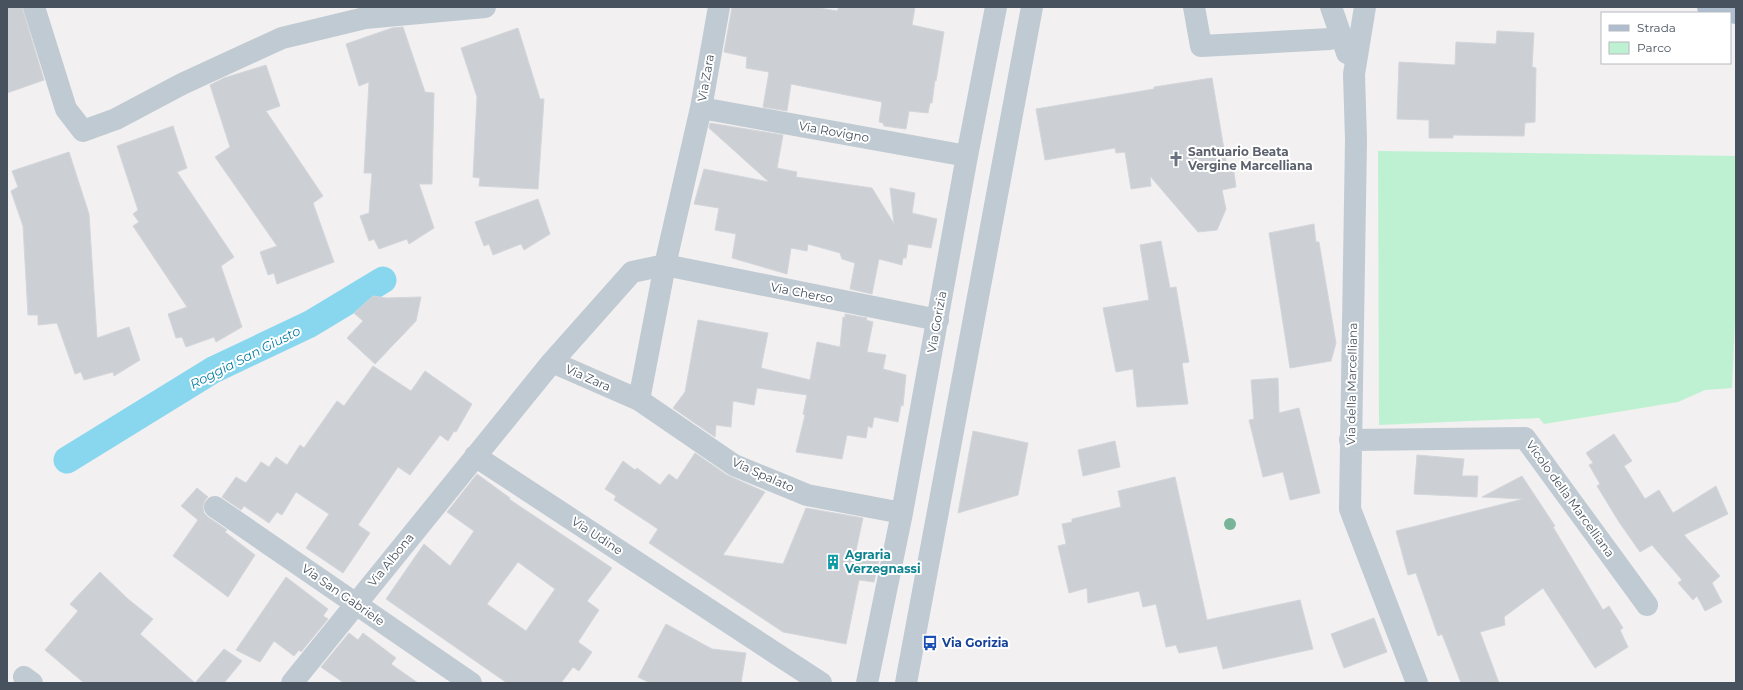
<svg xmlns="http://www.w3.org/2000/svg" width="1743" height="690" font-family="Montserrat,sans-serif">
  <rect width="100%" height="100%" fill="#f2f0f0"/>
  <path fill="#bdf1d2" d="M 1378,151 L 1736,156 L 1736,298 L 1732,388 L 1705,390 L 1678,402 L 1544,424 L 1539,418 L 1379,425 Z"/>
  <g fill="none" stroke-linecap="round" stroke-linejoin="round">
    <path stroke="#88d7ef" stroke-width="27" d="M 67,460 L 213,370 L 310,324 L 383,280"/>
  </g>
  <path fill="#cccfd4" stroke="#d3d6db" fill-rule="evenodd" d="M 7,7 L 22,7 L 44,80 L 7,93 Z
    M 732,7 L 814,7 L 837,11 L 839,7 L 915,7 L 912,25 L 944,32 L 936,81 L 935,80 L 932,103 L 930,103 L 928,113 L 909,111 L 906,129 L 884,126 L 883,123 L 879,122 L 882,102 L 791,84 L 787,111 L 763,107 L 769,72 L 746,68 L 747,57 L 724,52 Z
    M 403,27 L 425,92 L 434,93 L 432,184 L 419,184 L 434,228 L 409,244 L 407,239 L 379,249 L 374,239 L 369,241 L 360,216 L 369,213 L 372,173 L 364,173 L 369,82 L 359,86 L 346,44 L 392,28 Z
    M 518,28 L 540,99 L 544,99 L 538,189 L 479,186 L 480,178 L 473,177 L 477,97 L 461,48 Z
    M 1497,31 L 1534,33 L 1532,67 L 1536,68 L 1535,122 L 1525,123 L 1524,136 L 1453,135 L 1453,138 L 1429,138 L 1429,120 L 1397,119 L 1399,62 L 1455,65 L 1456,42 L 1496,44 Z
    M 266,65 L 280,106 L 266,111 L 323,196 L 313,203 L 334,262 L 277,284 L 274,273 L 268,275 L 260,252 L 277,246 L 215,157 L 230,147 L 210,85 L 224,78 Z
    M 1212,78 L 1227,167 L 1233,166 L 1236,187 L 1222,190 L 1226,209 L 1217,230 L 1198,232 L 1150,176 L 1151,186 L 1131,189 L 1125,152 L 1116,153 L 1115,148 L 1045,160 L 1036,109 L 1154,89 L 1154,87 Z
    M 710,123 L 783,135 L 777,168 L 797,172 L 796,177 L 872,188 L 894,224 L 890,188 L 915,193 L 912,213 L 937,219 L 931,248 L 908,244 L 906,258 L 903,258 L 902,265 L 879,259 L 872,294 L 850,289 L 855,263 L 842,259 L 840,253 L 808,244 L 807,251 L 791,248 L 787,274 L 732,258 L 736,234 L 715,230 L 719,208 L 694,204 L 704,169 L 769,182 L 709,128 Z
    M 173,126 L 187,168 L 177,172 L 234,257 L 221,266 L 242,327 L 216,342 L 214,337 L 186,347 L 182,337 L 176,338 L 168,314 L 187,307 L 133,226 L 139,222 L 133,214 L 138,210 L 117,146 Z
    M 69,152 L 89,214 L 97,338 L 129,327 L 140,360 L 114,376 L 113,372 L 84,380 L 81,372 L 75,374 L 57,323 L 38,325 L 38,315 L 28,315 L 23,226 L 11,191 L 18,187 L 12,171 Z
    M 538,199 L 550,234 L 524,250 L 521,244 L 493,255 L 489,244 L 484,246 L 475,222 Z
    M 1314,224 L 1316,242 L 1319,242 L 1336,343 L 1331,361 L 1290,368 L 1269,233 Z
    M 1161,241 L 1170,288 L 1176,287 L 1189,362 L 1182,363 L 1188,404 L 1137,407 L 1133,369 L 1116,372 L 1103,308 L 1149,300 L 1140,245 Z
    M 373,296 L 386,298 L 421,297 L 416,321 L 375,364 L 347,338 L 363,321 L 354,313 Z
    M 845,314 L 867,318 L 866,320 L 873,322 L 867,352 L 886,355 L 883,369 L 906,375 L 903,406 L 901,405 L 898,422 L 874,417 L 872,428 L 868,426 L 866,438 L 847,435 L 842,459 L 796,452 L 805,415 L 803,414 L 807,395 L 757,388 L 754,405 L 733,401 L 731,427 L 716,425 L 715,437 L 673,408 L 685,392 L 698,320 L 768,333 L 761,368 L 810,380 L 817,342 L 840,347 L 843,317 L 845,318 Z
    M 373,366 L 411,391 L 425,371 L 472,404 L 456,432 L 454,431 L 448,441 L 440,435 L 410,475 L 398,467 L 358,525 L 370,533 L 343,573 L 306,548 L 329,514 L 296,492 L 282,515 L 277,512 L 269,523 L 244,506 L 241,510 L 222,497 L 236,477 L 246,483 L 261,462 L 269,467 L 276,457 L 287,465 L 300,445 L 304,448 L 337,401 L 344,406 Z
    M 1278,378 L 1279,413 L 1299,408 L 1320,493 L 1290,500 L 1283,472 L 1263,477 L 1249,420 L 1254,419 L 1251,380 Z
    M 973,431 L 1028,443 L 1018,495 L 958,513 Z
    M 1614,434 L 1632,461 L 1624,466 L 1645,499 L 1659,490 L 1673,513 L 1716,486 L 1728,514 L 1684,535 L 1720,576 L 1712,583 L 1722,602 L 1705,611 L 1697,596 L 1693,600 L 1678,583 L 1682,580 L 1652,545 L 1640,552 L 1619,522 L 1597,486 L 1600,484 L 1589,465 L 1593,463 L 1586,453 Z
    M 1115,441 L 1120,467 L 1083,476 L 1078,450 Z
    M 695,453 L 727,475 L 765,492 L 723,555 L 783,564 L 806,508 L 863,518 L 855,555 L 879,560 L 874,582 L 859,580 L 846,644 L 783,632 L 649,543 L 658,529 L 614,500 L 616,496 L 605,489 L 623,461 L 635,470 L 637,468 L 660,485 L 669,474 L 677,480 Z
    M 1417,455 L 1464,459 L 1462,476 L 1478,476 L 1477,497 L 1414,494 Z
    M 477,474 L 510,498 L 509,499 L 612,568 L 587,601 L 599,610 L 578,642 L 592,652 L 579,671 L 573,667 L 561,683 L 507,683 L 386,599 L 424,544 L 450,566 L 474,531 L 447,512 ZM 518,562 L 555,589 L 526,631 L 487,604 Z
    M 1522,476 L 1555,526 L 1553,527 L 1603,610 L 1609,606 L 1623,628 L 1620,630 L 1628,647 L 1595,668 L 1543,588 L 1504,617 L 1505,625 L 1480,632 L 1499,683 L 1461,683 L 1442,634 L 1438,636 L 1416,573 L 1408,575 L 1396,531 L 1523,499 L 1482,497 Z
    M 1175,477 L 1207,620 L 1300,600 L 1313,649 L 1223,669 L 1217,646 L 1179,653 L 1176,645 L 1166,647 L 1156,604 L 1143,607 L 1139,591 L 1088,603 L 1087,588 L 1069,593 L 1058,546 L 1066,544 L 1062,524 L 1072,522 L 1072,519 L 1121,507 L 1118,491 Z
    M 197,488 L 208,497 L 205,500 L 203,506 L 204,513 L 208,517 L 227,530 L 225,532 L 255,555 L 228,597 L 173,556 L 198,520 L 181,506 Z
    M 100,572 L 128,599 L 153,619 L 140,634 L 195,683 L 224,649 L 242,661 L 224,683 L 84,683 L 45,650 L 78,611 L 70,604 Z
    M 286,577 L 328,609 L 323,616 L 328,619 L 301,652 L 299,650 L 294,656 L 274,641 L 260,662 L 236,650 Z
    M 1374,618 L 1387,652 L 1344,668 L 1331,634 Z
    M 666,624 L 712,649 L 746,653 L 741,683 L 650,683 L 638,677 Z
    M 349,633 L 358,640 L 363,633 L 396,658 L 391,664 L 418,683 L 344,683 L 321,667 Z"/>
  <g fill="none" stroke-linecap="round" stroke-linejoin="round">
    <path stroke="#c0cad2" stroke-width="22" d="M 34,7 L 66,109 L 83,131 L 116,119 L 182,84 L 282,38 L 365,18 L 485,7
      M 1194,7 L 1201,46 L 1330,39
      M 1331,7 L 1347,53
      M 1365,7 L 1354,74 L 1356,140 L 1350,509 L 1417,683
      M 701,108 L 967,156
      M 552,362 L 639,400 L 734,465 L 807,495 L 902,513
      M 639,400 L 665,265 L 701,108 L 719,7
      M 1350,440 L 1525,438 L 1647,605
      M 475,456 L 821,683
      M 215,507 L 471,683
      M 24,677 L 32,683
      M 292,683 L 552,362 L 632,272 L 665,265 L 938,320
      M 867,683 L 902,513 L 967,156 L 996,7
      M 906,683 L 1032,7"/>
    <path stroke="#aebecf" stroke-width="22" d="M 1708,7 L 1736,13"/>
  </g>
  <circle fill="#78b497" cx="1230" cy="524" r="6"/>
  <defs>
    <symbol id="church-bare" viewBox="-9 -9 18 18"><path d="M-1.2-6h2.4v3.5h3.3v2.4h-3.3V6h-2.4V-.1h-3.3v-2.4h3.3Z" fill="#6b7280" stroke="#fff" stroke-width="2.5" paint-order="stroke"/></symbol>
    <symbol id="building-bare" viewBox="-9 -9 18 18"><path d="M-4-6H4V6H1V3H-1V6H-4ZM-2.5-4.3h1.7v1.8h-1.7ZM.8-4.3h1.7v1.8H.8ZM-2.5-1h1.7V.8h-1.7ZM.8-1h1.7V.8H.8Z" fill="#0f9aa8" stroke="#fff" stroke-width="2.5" paint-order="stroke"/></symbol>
    <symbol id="bus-bare" viewBox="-9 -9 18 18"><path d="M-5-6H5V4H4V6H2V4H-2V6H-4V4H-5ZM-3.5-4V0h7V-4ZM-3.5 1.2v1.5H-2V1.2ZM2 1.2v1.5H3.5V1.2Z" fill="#1a4fb4" stroke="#fff" stroke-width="2.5" paint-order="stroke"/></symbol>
  </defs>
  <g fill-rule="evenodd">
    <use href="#church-bare" x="1165" y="148" width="22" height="22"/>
    <use href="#building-bare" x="822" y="551" width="22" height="22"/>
    <use href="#bus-bare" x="919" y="632" width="22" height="22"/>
  </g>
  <g text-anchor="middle" stroke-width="4" stroke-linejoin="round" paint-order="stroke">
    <g font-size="12" fill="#47525e" stroke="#fff">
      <text transform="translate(706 78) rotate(-80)" y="4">Via Zara</text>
      <text transform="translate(834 132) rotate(10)" y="4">Via Rovigno</text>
      <text transform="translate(802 293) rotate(11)" y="4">Via Cherso</text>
      <text transform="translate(937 322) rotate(-80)" y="4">Via Gorizia</text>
      <text transform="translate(588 378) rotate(24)" y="4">Via Zara</text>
      <text transform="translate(1352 384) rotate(-89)" y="4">Via della Marcelliana</text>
      <text transform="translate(763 475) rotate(24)" y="4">Via Spalato</text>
      <text transform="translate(1570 499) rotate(54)" y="4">Vicolo della Marcelliana</text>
      <text transform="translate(597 536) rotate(33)" y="4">Via Udine</text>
      <text transform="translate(391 560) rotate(-51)" y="4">Via Albona</text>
      <text transform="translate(343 595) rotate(35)" y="4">Via San Gabriele</text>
    </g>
    <g font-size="12" font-weight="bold" fill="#5b616d" stroke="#fff" text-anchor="start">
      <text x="1188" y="156">Santuario Beata<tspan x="1188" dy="14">Vergine Marcelliana</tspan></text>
    </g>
    <g font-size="12" font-weight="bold" fill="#0d838f" stroke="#fff" text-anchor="start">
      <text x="845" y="559">Agraria<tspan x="845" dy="14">Verzegnassi</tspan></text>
    </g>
    <g font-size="12" font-weight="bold" fill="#164399" stroke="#fff" text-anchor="start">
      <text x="942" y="647">Via Gorizia</text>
    </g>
    <g font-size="13" font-style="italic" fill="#087da1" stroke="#fff">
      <text transform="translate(245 357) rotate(-27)" y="5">Roggia San Giusto</text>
    </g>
  </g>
  <rect width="1743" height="690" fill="none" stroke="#47525e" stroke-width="16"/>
  <rect x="1601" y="12" width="130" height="52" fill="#ffffff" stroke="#b5babf"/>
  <rect x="1609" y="25" width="20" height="6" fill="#aebecf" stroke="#b5babf"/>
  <text x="1637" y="32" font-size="12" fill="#47525e">Strada</text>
  <rect x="1609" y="42" width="20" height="12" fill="#bdf1d2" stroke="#b5babf"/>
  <text x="1637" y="52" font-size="12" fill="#47525e">Parco</text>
</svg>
